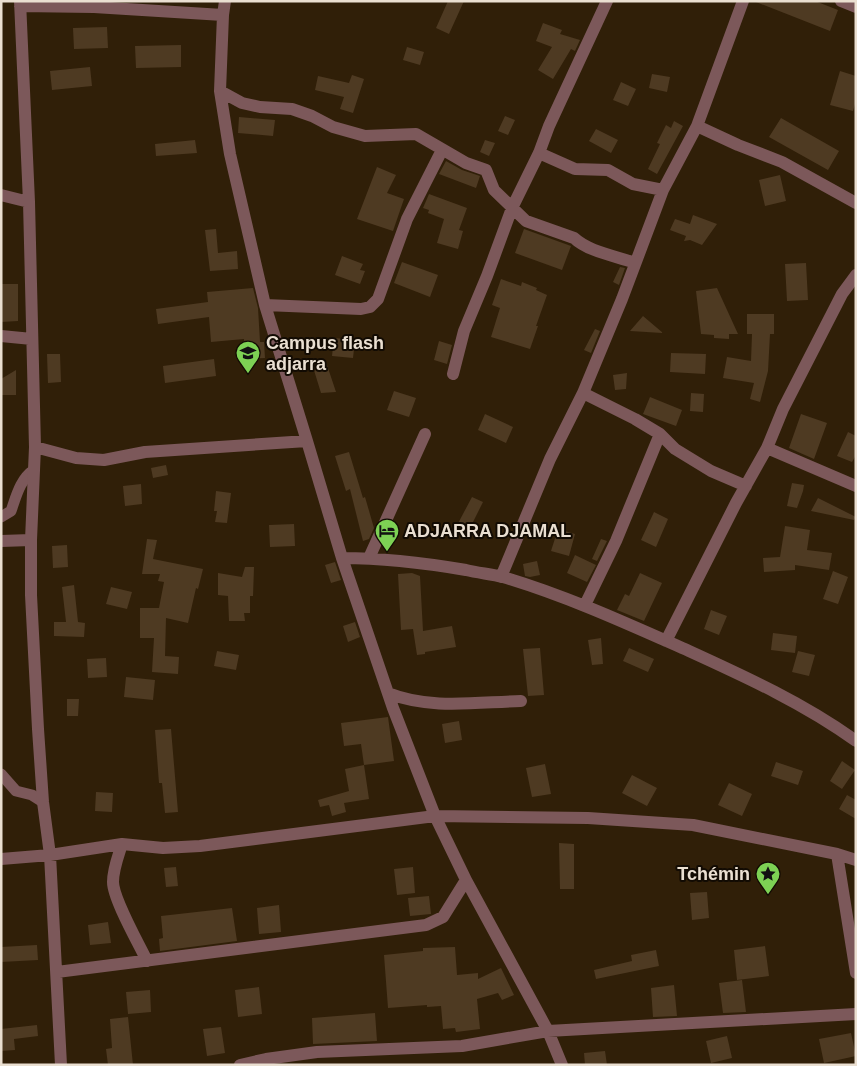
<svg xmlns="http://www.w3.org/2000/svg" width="857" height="1066" font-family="Helvetica,sans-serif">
  <rect width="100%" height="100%" fill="#301f08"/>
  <path fill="#4e3a22" d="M 448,1 L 464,1 L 449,34 L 436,28 Z
    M 815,1 L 838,10 L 830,31 L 756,2 Z
    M 543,23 L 562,30 L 560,34 L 580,40 L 575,51 L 571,49 L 553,79 L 538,70 L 552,47 L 536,41 Z
    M 107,27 L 108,48 L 74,49 L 73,28 Z
    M 181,45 L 181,67 L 136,68 L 135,46 Z
    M 407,47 L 424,52 L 420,65 L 403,60 Z
    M 90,67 L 92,86 L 52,90 L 50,71 Z
    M 840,71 L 856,76 L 856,101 L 853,111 L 830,105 Z
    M 652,74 L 670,77 L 667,92 L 649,88 Z
    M 352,75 L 364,79 L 353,113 L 340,109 L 344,97 L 315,90 L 318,76 L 349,83 Z
    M 621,82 L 636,89 L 628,106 L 613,100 Z
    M 505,116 L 515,120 L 508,135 L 498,131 Z
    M 239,117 L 275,120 L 273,136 L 238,133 Z
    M 781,118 L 839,151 L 828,170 L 769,137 Z
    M 674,121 L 683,126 L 657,174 L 648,169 L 660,144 L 657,143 L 666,125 L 671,128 Z
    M 596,129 L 618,140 L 611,153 L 589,141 Z
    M 195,140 L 197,153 L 156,156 L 155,144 Z
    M 485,140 L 495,143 L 489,156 L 480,152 Z
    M 446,161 L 462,170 L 480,176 L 476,188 L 439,174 Z
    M 377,167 L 396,175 L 387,193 L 404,199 L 393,231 L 357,219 Z
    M 780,175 L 786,201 L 765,206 L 759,180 Z
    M 429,194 L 467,208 L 459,230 L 463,231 L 458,249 L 437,243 L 444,219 L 428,213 L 429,210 L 423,208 Z
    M 693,215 L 717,224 L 702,245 L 690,240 L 684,241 L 686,236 L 670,230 L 675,219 L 690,224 Z
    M 216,229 L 218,253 L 237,251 L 238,269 L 210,271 L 205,230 Z
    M 524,229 L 571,246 L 562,270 L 515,253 Z
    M 342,256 L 363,264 L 360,270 L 365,271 L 360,284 L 335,275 Z
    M 402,262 L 438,275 L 430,297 L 394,283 Z
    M 806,263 L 808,300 L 787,301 L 785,264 Z
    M 620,267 L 625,268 L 619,285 L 613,282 Z
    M 501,279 L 521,286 L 522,282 L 537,288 L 536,290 L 547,295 L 536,326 L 538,326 L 530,349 L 491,337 L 500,308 L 492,305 Z
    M 1,284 L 18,284 L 18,321 L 1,322 Z
    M 253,288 L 258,308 L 260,342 L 264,342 L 265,358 L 245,359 L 244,339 L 211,342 L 209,317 L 158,324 L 156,309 L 208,302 L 207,292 Z
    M 717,288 L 738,334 L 729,334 L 729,339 L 714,338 L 714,335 L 701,334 L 696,291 Z
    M 747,314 L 774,314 L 774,334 L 770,334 L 768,371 L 760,402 L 750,399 L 754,383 L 723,378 L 727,357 L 751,361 L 752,334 L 747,334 Z
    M 643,316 L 663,333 L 630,331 Z
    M 595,329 L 600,331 L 591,353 L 584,350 Z
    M 334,338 L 355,340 L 353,358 L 332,356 Z
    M 439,341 L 452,345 L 447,364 L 434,360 Z
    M 671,353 L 706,354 L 705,374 L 670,372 Z
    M 47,354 L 60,354 L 61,382 L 48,383 Z
    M 214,359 L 216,376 L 165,383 L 163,366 Z
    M 326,362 L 336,392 L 321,393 L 313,367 Z
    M 16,370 L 16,395 L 1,395 L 1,379 Z
    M 627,373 L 626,389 L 615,390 L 613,375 Z
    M 394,391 L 416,398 L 409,417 L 387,410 Z
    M 691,393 L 704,394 L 703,412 L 690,411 Z
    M 650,397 L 682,410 L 676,426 L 643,414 Z
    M 485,414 L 513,427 L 506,443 L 478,430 Z
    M 801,414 L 827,423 L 814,459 L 789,448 Z
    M 848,432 L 856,436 L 856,455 L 852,462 L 837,456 Z
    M 349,452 L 363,498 L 365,497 L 374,528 L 369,539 L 363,541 L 350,489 L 346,491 L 335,456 Z
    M 166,465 L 168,475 L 153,478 L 151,468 Z
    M 792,483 L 804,485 L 803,491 L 797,508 L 787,506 Z
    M 141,484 L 142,504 L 125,506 L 123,486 Z
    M 216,491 L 231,493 L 227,523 L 215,522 L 217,511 L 214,511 Z
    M 472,497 L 483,502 L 467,534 L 455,529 Z
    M 818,498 L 856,517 L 854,520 L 811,511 Z
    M 654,512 L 668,519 L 656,547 L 641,540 Z
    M 294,524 L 295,546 L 270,547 L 269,525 Z
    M 785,526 L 810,530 L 807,550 L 832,553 L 829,570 L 795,565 L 795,570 L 764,572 L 763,558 L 780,557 Z
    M 558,529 L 575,534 L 569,556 L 551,551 Z
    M 147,539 L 157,540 L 153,559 L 203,569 L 198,589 L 196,588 L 188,623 L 166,618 L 165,656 L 179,657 L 178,674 L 152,672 L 154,638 L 140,638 L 140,608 L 159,608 L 164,582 L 158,581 L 160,574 L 142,574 Z
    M 601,539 L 607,541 L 597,561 L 592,559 Z
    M 67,545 L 68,567 L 53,568 L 52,546 Z
    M 575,555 L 596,565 L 587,582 L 567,573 Z
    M 537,561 L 540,575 L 530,577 L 525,576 L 523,564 Z
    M 335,562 L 341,580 L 331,583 L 325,565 Z
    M 245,567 L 254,567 L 253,596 L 250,596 L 250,613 L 244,613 L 245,621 L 229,621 L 228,596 L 218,595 L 218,573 L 242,577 Z
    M 833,571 L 848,577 L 838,604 L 823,599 Z
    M 412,573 L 420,576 L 423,631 L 452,626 L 456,647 L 425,652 L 425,654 L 417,655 L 413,629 L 401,630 L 398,574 Z
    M 640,573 L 662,583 L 644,621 L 617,610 L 625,594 L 629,596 Z
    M 74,585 L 78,622 L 85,623 L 84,637 L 54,636 L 54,622 L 66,622 L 62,587 Z
    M 111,587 L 132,592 L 127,609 L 106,604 Z
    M 711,610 L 727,616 L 719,635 L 704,629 Z
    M 355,622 L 360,637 L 348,642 L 343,626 Z
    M 773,633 L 797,636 L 795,653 L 771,650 Z
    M 601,638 L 603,664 L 592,665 L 588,640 Z
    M 540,648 L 544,695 L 528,696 L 523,649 Z
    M 629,648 L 654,659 L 648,672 L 623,661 Z
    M 217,651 L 239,655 L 236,670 L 214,666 Z
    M 798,651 L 815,655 L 809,676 L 792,672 Z
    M 106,658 L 107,677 L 88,678 L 87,659 Z
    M 126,677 L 155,680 L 153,700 L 124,697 Z
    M 67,699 L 79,699 L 78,716 L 67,716 Z
    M 388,717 L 394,761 L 364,765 L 361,744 L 344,746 L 341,723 Z
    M 459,721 L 462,740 L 445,743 L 442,724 Z
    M 171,729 L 178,812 L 165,813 L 162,783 L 159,783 L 155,730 Z
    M 842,761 L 855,770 L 842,789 L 830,781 Z
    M 776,762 L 803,771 L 798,785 L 771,776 Z
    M 545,764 L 551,794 L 532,797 L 526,768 Z
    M 364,765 L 369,799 L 344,803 L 346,812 L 332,816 L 329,805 L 320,807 L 318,800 L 349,791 L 345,769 Z
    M 632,775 L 657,788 L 647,806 L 622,793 Z
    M 729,783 L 752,794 L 742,816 L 718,805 Z
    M 96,792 L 113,793 L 112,812 L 95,811 Z
    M 847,795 L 856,800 L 856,819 L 839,809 Z
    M 559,843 L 574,844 L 574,889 L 560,889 Z
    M 176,867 L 178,886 L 166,887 L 164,868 Z
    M 413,867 L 415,893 L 397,895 L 394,869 Z
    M 707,892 L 709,918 L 692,920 L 690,893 Z
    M 429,896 L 431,914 L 410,916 L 408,898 Z
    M 279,905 L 281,932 L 259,934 L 257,908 Z
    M 232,908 L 237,941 L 160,951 L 159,939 L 163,938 L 161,916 Z
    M 108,922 L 111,943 L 90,945 L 88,925 Z
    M 37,945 L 38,960 L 1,962 L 1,947 Z
    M 765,946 L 769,976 L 737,980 L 734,950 Z
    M 455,947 L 457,975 L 478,973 L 478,979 L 501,968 L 514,995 L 502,1000 L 498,993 L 477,999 L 480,1029 L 456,1032 L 455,1028 L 443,1029 L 441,1006 L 427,1007 L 427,1005 L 388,1008 L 384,955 L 423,951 L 423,948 Z
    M 656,950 L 659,966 L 596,979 L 594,970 L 632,961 L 631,955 Z
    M 742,980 L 746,1012 L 723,1013 L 719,983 Z
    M 674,985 L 677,1016 L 653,1017 L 651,988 Z
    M 259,987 L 262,1014 L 238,1017 L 235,990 Z
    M 150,990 L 151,1012 L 128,1014 L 126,992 Z
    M 375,1013 L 377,1041 L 313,1044 L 312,1018 Z
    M 128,1017 L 133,1065 L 108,1065 L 106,1049 L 112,1048 L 110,1019 Z
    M 37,1025 L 38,1036 L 14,1039 L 15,1050 L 1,1051 L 1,1029 Z
    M 221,1027 L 225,1053 L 207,1056 L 203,1029 Z
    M 851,1033 L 856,1056 L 824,1063 L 819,1039 Z
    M 727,1036 L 732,1058 L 711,1063 L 706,1041 Z
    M 605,1051 L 607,1065 L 585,1065 L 584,1053 Z"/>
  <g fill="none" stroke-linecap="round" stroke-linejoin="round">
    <path stroke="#7c585a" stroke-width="11" d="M 1,517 L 11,511 C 16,497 20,479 34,470
      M 1,774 L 16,791 L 32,795 L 43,802"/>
    <path stroke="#7c585a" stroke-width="12" d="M 20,1 L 29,202 L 35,447 L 31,540 L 31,595 L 38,729 L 43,802 L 50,855 L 61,1065
      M 225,1 L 223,15 L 220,91 L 230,154 L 265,305 L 307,441 L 342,558 L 393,708 L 435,816 L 466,880 L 548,1031 L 562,1065
      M 841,1 L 856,7
      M 20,6 L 94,7 L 223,15
      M 220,91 L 242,103 L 260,107 L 292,109 L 312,116 L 333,127 L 365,136 L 416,134 L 466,163 L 486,170 L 494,190 L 526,221 L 574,238 C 589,252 616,256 635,263
      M 697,126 L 738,145 L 782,162 L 856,203
      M 539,153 L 575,169 L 608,170 L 633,184 L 663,190
      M 1,195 L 29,202
      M 265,305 L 361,309 L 370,307 L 378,299 L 407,219 L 442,150
      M 1,336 L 32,339
      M 453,374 L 464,331 L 487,276 L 512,208 L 539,153 L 549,126 L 607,1
      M 583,393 L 635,419 L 660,434 L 675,449 L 711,471 L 746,486
      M 35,447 L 76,458 L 104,460 L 145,452 L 307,441
      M 767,448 L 856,486
      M 1,541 L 31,540
      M 342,558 C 383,558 425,563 466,570 C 478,573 491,574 503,577 C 567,596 628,624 689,651 C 746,677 805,704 856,741
      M 369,558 L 425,434
      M 501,577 L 550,459 L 583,393 L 622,299 L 663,190 L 697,126 L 743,1
      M 585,605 L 616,541 L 660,434
      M 666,641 L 736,503 L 767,448 L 783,409 L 842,294 L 856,275
      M 388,693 C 430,710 477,702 521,701
      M 122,844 C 118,857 113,869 113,882 C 113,899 139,944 147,961
      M 837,854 L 856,973
      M 1,859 L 50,855 L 122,844 L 163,848 L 200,846 L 435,816 L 588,818 L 693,825 L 837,854 L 856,860
      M 57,972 L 426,925 L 443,917 L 466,880
      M 240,1065 L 266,1059 L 317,1052 L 462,1046 L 548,1031 L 856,1014"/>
  </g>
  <defs>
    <symbol id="university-pin" viewBox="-11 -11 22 30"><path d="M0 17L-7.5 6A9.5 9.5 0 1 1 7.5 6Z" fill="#7dd154" stroke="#120b03"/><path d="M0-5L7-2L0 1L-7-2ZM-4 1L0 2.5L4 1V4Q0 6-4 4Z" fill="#111"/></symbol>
    <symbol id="hotel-pin" viewBox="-11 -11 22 30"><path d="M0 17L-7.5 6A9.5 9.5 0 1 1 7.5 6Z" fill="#7dd154" stroke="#120b03"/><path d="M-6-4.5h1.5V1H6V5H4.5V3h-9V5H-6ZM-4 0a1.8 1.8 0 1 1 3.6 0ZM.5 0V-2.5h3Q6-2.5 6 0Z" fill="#111"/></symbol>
    <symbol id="sight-pin" viewBox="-11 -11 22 30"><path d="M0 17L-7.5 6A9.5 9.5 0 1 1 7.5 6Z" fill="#7dd154" stroke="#120b03"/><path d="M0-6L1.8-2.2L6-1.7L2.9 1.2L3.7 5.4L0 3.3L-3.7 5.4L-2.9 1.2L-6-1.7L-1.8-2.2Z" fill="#111"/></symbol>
  </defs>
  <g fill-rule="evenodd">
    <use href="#university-pin" x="234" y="339" width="28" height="38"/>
    <use href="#hotel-pin" x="373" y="517" width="28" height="38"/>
    <use href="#sight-pin" x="754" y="860" width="28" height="38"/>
  </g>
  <g text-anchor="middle" stroke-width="4" stroke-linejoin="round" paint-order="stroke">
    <g font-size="18" font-weight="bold" fill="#eadfd1" stroke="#120b03" text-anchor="start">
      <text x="266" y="349">Campus flash<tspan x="266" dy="21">adjarra</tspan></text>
      <text x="404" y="537">ADJARRA DJAMAL</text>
      <text x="750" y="880" text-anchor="end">Tchémin</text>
    </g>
  </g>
  <rect width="857" height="1066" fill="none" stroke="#eadfd1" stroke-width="5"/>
</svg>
